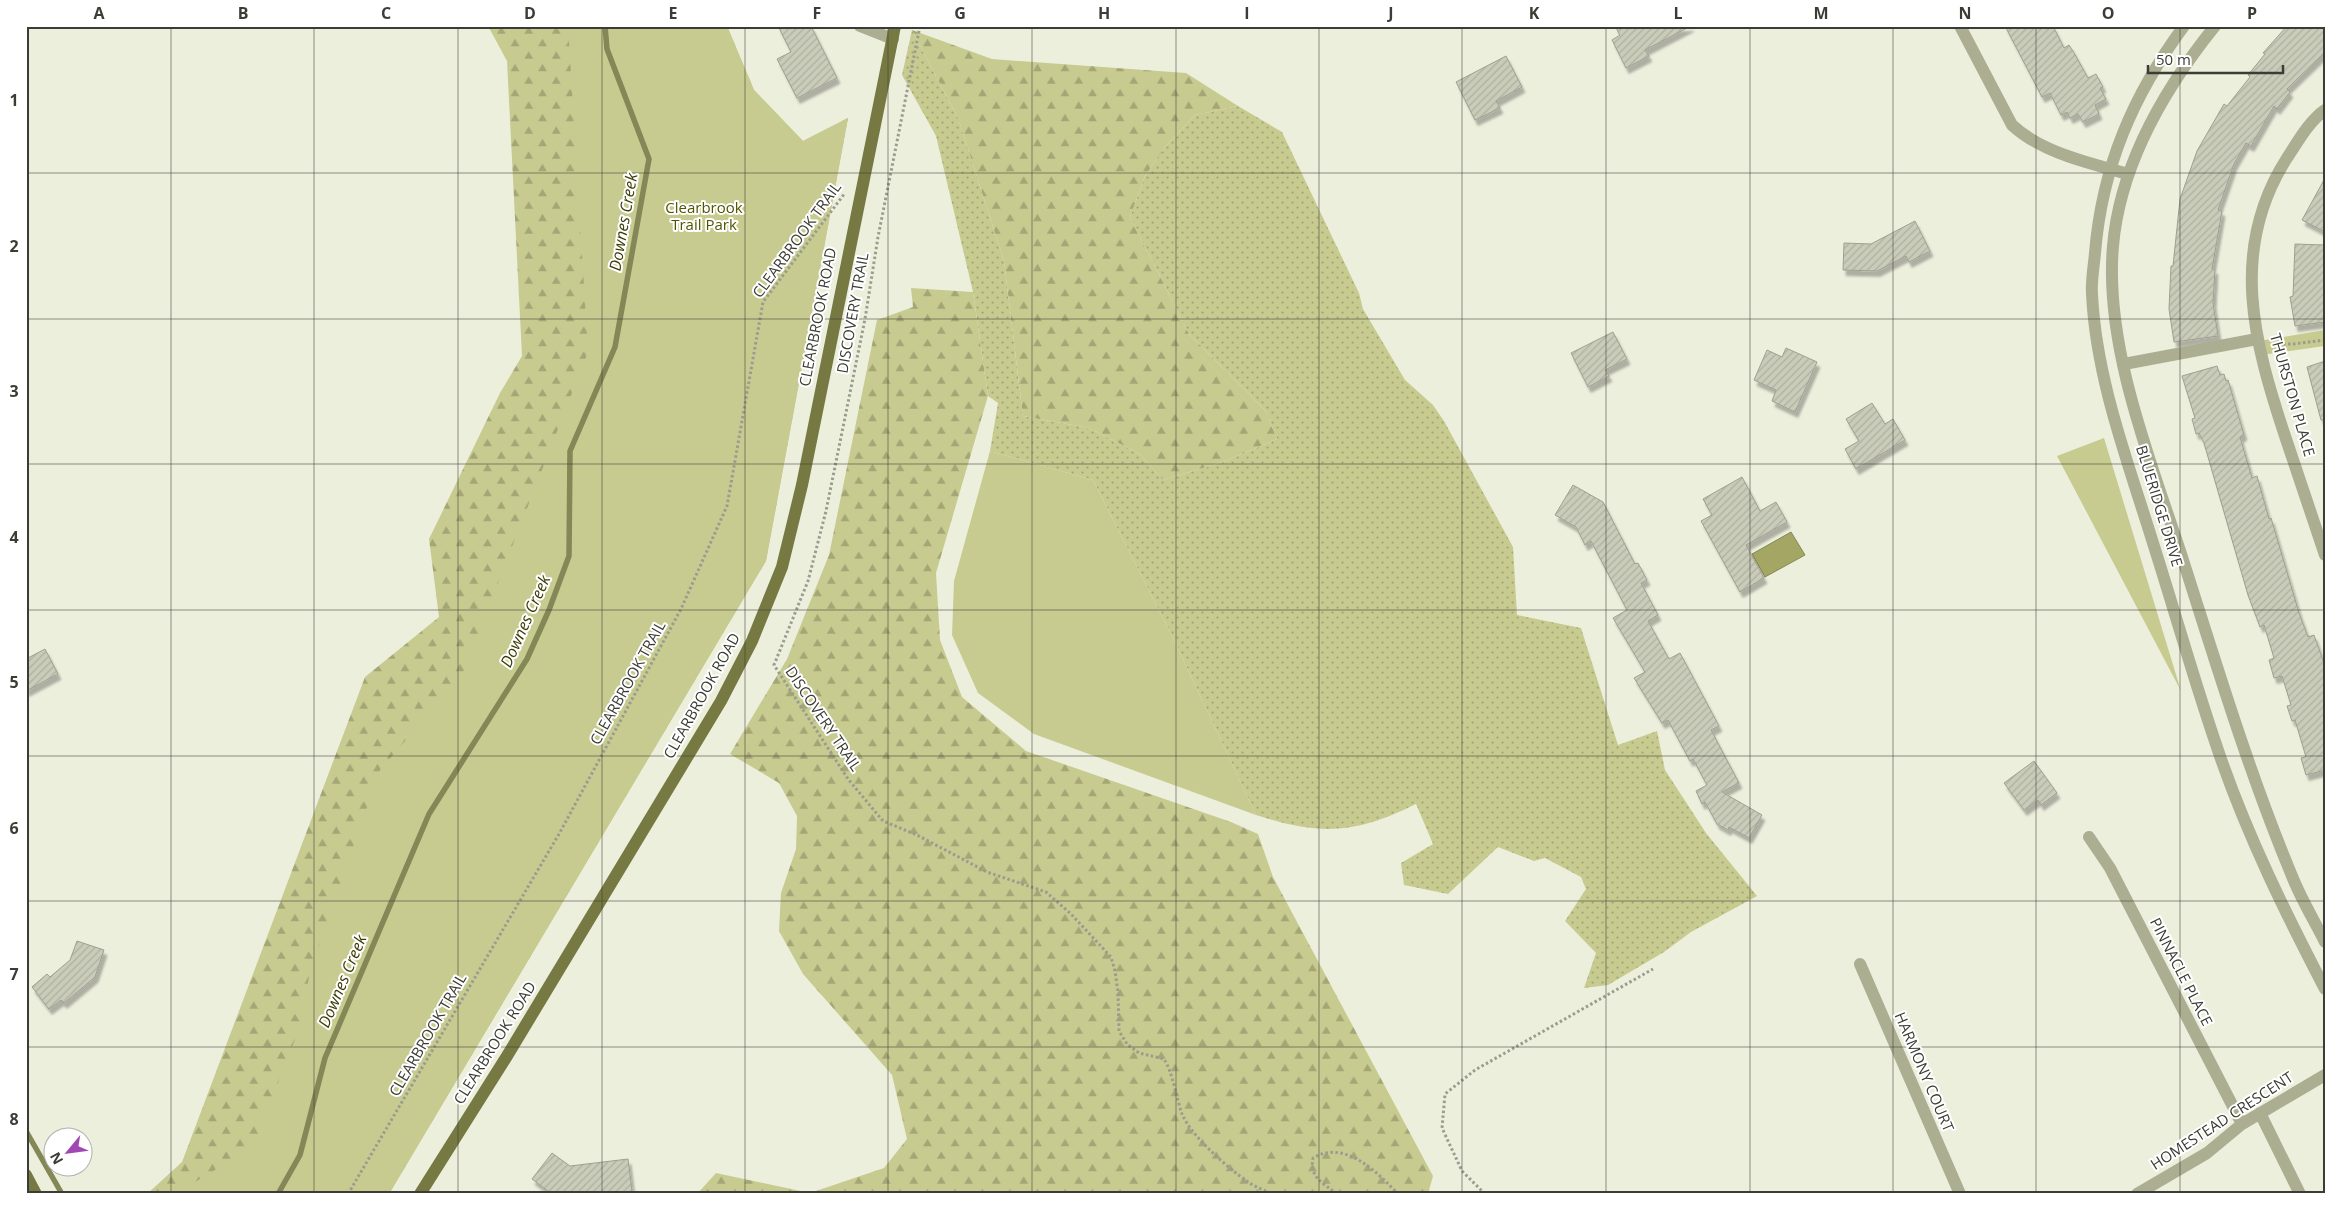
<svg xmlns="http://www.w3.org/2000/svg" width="2351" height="1220" font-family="'Open Sans',sans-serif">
  <defs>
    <pattern id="grass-dots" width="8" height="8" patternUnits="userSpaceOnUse" patternTransform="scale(1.25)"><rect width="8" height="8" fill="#c8cb90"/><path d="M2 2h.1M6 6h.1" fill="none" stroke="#a4a676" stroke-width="1.8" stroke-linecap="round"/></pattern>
    <pattern id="forest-firs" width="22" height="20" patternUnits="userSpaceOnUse" patternTransform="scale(1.25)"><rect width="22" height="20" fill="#c8cb90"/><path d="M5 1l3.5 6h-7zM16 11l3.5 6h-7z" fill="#a4a676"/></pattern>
    <pattern id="building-hatch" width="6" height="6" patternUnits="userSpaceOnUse" patternTransform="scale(1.25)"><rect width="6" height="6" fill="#caccba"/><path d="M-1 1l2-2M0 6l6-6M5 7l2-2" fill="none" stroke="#aeb0a0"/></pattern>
    <filter id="shadow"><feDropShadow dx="3" dy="5.5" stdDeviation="1" flood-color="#0004"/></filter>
  </defs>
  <rect width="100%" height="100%" fill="#edefdd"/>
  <path fill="url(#grass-dots)" d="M 912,30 L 958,118 L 1004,261 L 1023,416 L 1089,428 L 1140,454 L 1163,480 L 1223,462 L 1277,439 L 1265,410 L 1189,334 L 1130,217 L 1145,176 L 1165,147 L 1195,115 L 1238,106 L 1282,132 L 1359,293 L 1363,309 L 1405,380 L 1433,405 L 1444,421 L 1513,547 L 1517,615 L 1581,628 L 1618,745 L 1657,731 L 1665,770 L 1706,833 L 1757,896 L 1691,932 L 1664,952 L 1608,985 L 1584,988 L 1596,953 L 1565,921 L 1586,889 L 1581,877 L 1545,858 L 1534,861 L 1498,847 L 1448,894 L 1404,885 L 1401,863 L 1433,844 L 1416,804 C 1356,834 1320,836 1256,815 L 1173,638 L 1093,480 L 990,451 L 998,403 L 988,396 L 973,292 L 936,136 L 902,75 Z"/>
  <path fill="url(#forest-firs)" d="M 488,26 L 727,26 L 754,90 L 803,141 L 848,118 L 766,561 L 389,1194 L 147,1194 L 182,1162 L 365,677 L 439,617 L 429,539 L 500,393 L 522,356 L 507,61 Z
    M 912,30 L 992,59 L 1186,73 L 1238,106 L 1195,115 L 1165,147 L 1145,176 L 1130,217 L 1189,334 L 1265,410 L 1277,439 L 1223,462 L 1163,480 L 1140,454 L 1089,428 L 1023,416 L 1004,261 L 958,118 Z
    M 911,288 L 973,292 L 988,396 L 936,573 L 940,640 L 962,697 L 1026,751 L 1231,822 L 1258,834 L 1273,877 L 1433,1176 L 1428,1194 L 697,1194 L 716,1173 L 810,1193 L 884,1168 L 907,1139 L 892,1075 L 803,974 L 779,931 L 781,893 L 796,849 L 797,816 L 779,783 L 730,754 L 787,659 L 829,555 L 877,320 L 913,307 Z"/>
  <path fill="#c8cb90" d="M 568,26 L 727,26 L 754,90 L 803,141 L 848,118 L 766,561 L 389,1194 L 175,1194 L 253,1147 L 301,1024 L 310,971 L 380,770 L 462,675 L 588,352 Z
    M 2325,330 L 2325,346 L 2262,355 L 2259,341 Z
    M 2104,438 L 2181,691 L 2057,456 Z
    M 990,451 L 1093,480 L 1173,638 L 1256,815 L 1034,734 L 978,693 L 952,635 L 954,581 Z"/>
  <path fill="#a4a764" stroke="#848756" d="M 1791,532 L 1805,555 L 1765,577 L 1752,554 Z"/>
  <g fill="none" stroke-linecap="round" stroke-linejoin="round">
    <path stroke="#848756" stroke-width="5.5" d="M 26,1131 L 62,1194
      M 278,1194 L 300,1155 L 325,1058 L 429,814 L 527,659 L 549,610 L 569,556 L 570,451 L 615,347 L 649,159 L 607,49 L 605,26"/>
  </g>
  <path fill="url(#building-hatch)" stroke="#9e9f8f" filter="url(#shadow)" d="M 778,26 L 811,26 L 837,78 L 797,98 L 777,59 L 791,52 Z
    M 1615,26 L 1691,26 L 1645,50 L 1649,56 L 1626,68 L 1612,40 L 1620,35 Z
    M 2005,26 L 2053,26 L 2064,48 L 2069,45 L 2073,51 L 2088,78 L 2096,74 L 2103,87 L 2100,88 L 2106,99 L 2095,105 L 2099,114 L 2083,122 L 2078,114 L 2070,118 L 2067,112 L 2061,115 L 2050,93 L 2042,97 Z
    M 2287,26 L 2325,26 L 2325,52 L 2287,89 L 2290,92 L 2277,109 L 2274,106 L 2251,146 L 2246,143 L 2234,164 L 2218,210 L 2222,211 L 2212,269 L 2215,269 L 2213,303 L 2218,336 L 2174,342 L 2169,309 L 2171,266 L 2173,266 L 2180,199 L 2197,151 L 2224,104 L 2227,106 L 2250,77 L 2248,75 L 2265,54 L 2263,53 Z
    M 1506,56 L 1522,87 L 1496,101 L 1500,108 L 1475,120 L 1456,82 Z
    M 2325,178 L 2325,232 L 2302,220 Z
    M 1915,221 L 1930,251 L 1909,262 L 1906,256 L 1877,271 L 1843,270 L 1844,243 L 1871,244 Z
    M 2295,244 L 2325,245 L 2325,322 L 2295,326 L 2290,297 L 2293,296 Z
    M 1613,332 L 1627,359 L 1605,370 L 1609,376 L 1588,387 L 1571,353 Z
    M 1786,348 L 1817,362 L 1795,412 L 1772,401 L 1776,390 L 1754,380 L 1767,350 L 1782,357 Z
    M 2325,361 L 2325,420 L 2321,420 L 2307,367 Z
    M 2217,366 L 2220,375 L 2224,374 L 2226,381 L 2228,380 L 2244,435 L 2240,437 L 2252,478 L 2257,476 L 2269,519 L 2271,518 L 2299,613 L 2308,637 L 2314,635 L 2325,666 L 2325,770 L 2306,775 L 2301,758 L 2306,757 L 2295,720 L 2292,721 L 2287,706 L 2291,705 L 2282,676 L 2274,678 L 2269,660 L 2274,658 L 2264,625 L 2260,627 L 2248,595 L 2204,443 L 2199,433 L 2196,434 L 2192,419 L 2195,418 L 2182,376 Z
    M 1872,403 L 1885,424 L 1893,419 L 1905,440 L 1856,469 L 1845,449 L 1859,441 L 1846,419 Z
    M 1742,477 L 1760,511 L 1776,502 L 1787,522 L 1746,545 L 1764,578 L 1740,592 L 1701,521 L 1712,515 L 1703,499 Z
    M 1573,485 L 1603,502 L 1635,564 L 1638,563 L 1647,580 L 1641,583 L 1658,615 L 1648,621 L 1669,659 L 1680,653 L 1719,726 L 1711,730 L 1739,783 L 1722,792 L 1762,815 L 1749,838 L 1729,827 L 1728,830 L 1717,824 L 1705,802 L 1702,804 L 1696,791 L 1707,785 L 1693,759 L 1690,761 L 1668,720 L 1662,723 L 1634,678 L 1645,672 L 1613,618 L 1627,610 L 1591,541 L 1585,545 L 1576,527 L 1555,515 Z
    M 45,649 L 58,674 L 26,691 L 26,659 Z
    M 2034,761 L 2057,793 L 2041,805 L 2038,800 L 2024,810 L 2004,783 Z
    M 77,941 L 104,950 L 95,977 L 64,1003 L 61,1000 L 49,1009 L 32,987 L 47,974 L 50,977 L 70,960 Z
    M 552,1153 L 570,1166 L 628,1159 L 632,1191 L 612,1194 L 552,1194 L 532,1179 Z"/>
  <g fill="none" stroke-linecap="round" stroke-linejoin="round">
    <path stroke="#9a9c8f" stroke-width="3" stroke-dasharray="2.5 2.5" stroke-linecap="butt" d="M 920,26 L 878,237 L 865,319 L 826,511 L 808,581 L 774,665 L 848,779 L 883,821 L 917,835 L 987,872 L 1046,892 L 1071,914 L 1111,957 L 1115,971 L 1118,992 L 1119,1031 L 1127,1044 L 1139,1053 L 1164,1059 C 1173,1073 1176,1097 1182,1114 C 1191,1136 1228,1168 1248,1182 C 1255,1187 1264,1190 1272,1194
      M 2273,344 L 2293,344 L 2325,340
      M 348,1194 L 559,834 L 681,609 L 727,506 L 763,302 L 845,193
      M 1337,1194 C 1323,1183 1309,1177 1313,1158 C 1345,1139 1377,1172 1398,1194
      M 1485,1194 L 1462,1171 L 1442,1128 L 1445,1094 L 1475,1070 L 1653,969"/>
    <path stroke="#acae91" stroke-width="12" d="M 860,26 L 893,39
      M 1960,26 L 2012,125 C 2042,153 2090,163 2128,174
      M 2184,26 C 2133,95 2102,167 2095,253 C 2094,266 2091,280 2092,294 C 2096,379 2128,462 2153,543 C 2176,615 2196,688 2221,759 C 2249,839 2286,914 2325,989
      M 2215,26 C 2165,88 2120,165 2113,246 C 2104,348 2152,464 2183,560 C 2217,666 2249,773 2292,876 C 2301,899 2314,920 2325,942
      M 2325,110 C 2309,121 2297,143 2287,158 C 2228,250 2254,343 2286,439 C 2299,478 2312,516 2325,555
      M 2124,364 L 2257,339
      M 2089,837 L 2110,868 L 2242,1124
      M 1860,964 L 1960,1194
      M 2260,1113 L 2300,1194
      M 2137,1194 L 2207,1153 L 2242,1124 L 2325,1075"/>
    <path stroke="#767942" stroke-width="12" d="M 26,1175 L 36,1194
      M 420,1194 L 507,1056 L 721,701 L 752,641 L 782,567 L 802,485 L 895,26"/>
  </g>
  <path fill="none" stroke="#3b3c35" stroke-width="1" stroke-opacity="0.55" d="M 171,26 L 171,1194M 314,26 L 314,1194M 458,26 L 458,1194M 602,26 L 602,1194M 745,26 L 745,1194M 888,26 L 888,1194M 1032,26 L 1032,1194M 1176,26 L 1176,1194M 1319,26 L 1319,1194M 1462,26 L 1462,1194M 1606,26 L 1606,1194M 1750,26 L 1750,1194M 1893,26 L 1893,1194M 2036,26 L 2036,1194M 2180,26 L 2180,1194M 26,173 L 2325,173M 26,319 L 2325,319M 26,464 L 2325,464M 26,610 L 2325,610M 26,756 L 2325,756M 26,901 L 2325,901M 26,1047 L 2325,1047"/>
  <g text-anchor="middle" stroke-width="4" stroke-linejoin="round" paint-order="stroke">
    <g font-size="15" fill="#535400" stroke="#fff">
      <text x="704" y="213">Clearbrook<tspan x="704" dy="17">Trail Park</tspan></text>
    </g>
    <g font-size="15" fill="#3b3c35" stroke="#fff">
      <text transform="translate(797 240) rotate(-54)" y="5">CLEARBROOK TRAIL</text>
      <text transform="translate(853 313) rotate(-80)" y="5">DISCOVERY TRAIL</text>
      <text transform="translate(818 317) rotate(-79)" y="5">CLEARBROOK ROAD</text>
      <text transform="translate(2292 395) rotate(74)" y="5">THURSTON PLACE</text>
      <text transform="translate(2159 506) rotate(73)" y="5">BLUERIDGE DRIVE</text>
      <text transform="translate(628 683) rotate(-61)" y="5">CLEARBROOK TRAIL</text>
      <text transform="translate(702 696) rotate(-61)" y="5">CLEARBROOK ROAD</text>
      <text transform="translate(823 719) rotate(56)" y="5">DISCOVERY TRAIL</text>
      <text transform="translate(2181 972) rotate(63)" y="5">PINNACLE PLACE</text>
      <text transform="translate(428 1035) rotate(-60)" y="5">CLEARBROOK TRAIL</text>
      <text transform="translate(495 1043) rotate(-58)" y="5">CLEARBROOK ROAD</text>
      <text transform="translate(1924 1072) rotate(67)" y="5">HARMONY COURT</text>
      <text transform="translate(2222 1121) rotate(-33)" y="5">HOMESTEAD CRESCENT</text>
    </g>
    <g font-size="16" font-style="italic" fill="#3b3c05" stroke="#fff">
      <text transform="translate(623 222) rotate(-80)" y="6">Downes Creek</text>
      <text transform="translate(525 621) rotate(-66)" y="6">Downes Creek</text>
      <text transform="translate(342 981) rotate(-67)" y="6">Downes Creek</text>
    </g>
  </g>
  <rect width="2351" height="1220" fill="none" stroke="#ffffff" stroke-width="55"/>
  <g transform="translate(68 1152) rotate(241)"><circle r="24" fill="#ffffff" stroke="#b1b1ae"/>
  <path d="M0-4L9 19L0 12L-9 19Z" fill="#a147b3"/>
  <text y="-8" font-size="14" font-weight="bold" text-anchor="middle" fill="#3b3c35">N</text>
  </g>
  <path d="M2148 65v8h135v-8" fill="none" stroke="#3b3c35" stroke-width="2.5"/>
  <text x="2156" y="65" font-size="15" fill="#3b3c35" stroke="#ffffff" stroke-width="4" paint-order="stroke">50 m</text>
  <rect x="28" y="28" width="2296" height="1164" fill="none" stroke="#3b3c35" stroke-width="2"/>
  <g font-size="16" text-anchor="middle" font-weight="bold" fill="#3b3c35">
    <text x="99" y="19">A</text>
    <text x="243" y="19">B</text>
    <text x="386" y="19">C</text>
    <text x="530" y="19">D</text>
    <text x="673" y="19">E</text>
    <text x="817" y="19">F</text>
    <text x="960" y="19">G</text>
    <text x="1104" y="19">H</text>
    <text x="1247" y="19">I</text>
    <text x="1391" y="19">J</text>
    <text x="1534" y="19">K</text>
    <text x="1678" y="19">L</text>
    <text x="1821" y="19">M</text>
    <text x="1965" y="19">N</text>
    <text x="2108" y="19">O</text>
    <text x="2252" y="19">P</text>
    <text x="14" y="106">1</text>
    <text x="14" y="252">2</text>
    <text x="14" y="397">3</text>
    <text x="14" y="543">4</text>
    <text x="14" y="688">5</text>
    <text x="14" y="834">6</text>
    <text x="14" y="980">7</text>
    <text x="14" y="1125">8</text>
  </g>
</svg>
